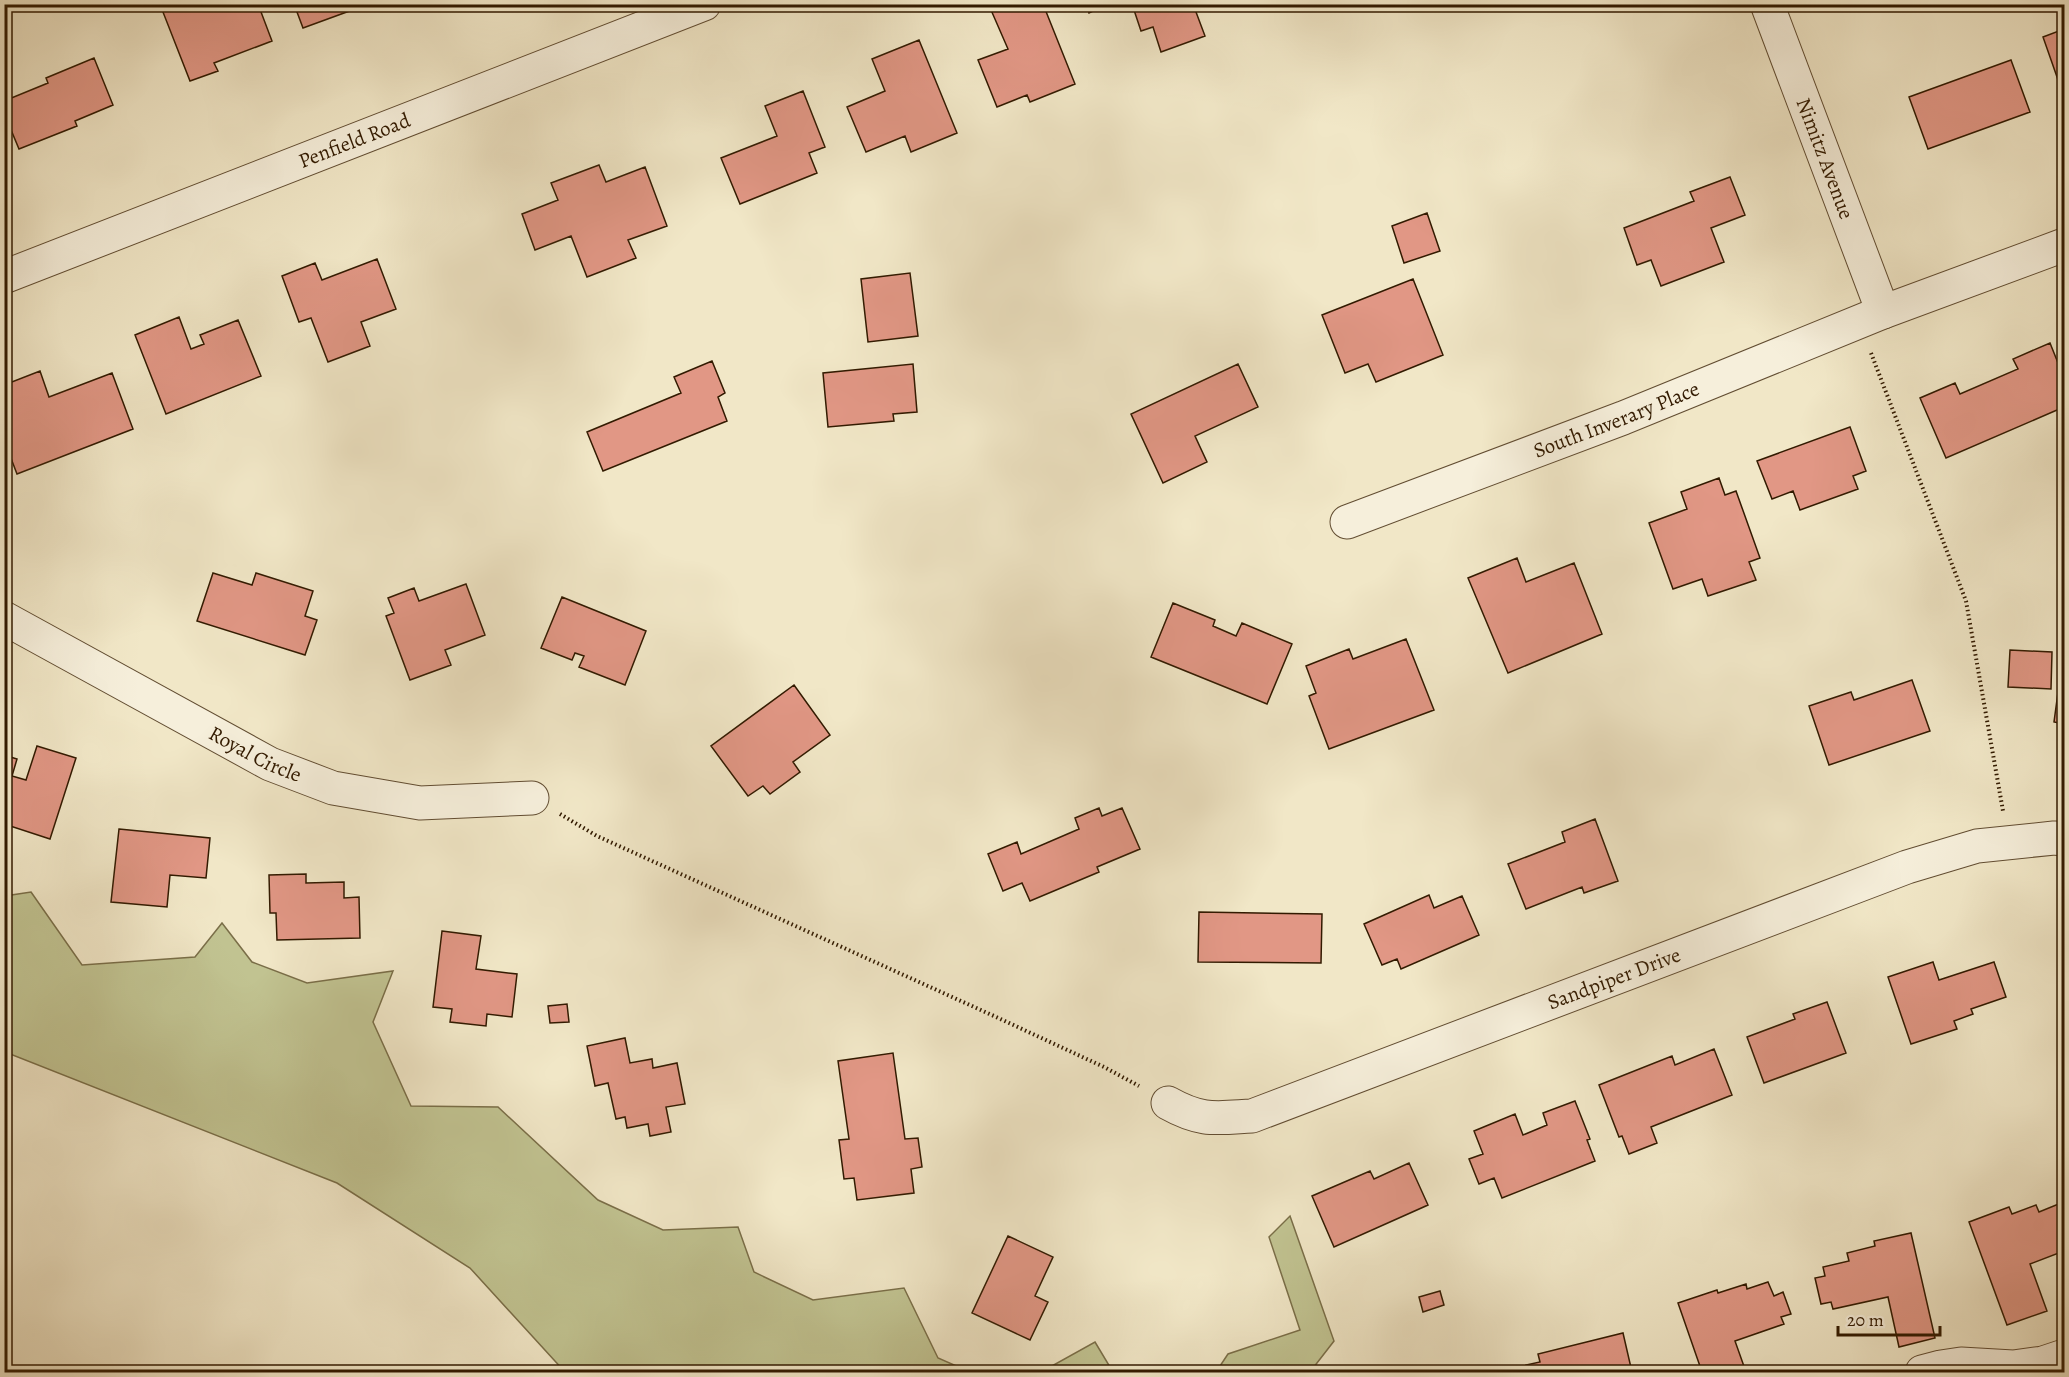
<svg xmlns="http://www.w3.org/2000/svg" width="2069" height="1377" font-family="Alegreya,serif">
  <rect width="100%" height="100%" fill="#f1e7c7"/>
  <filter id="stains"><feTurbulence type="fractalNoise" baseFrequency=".00333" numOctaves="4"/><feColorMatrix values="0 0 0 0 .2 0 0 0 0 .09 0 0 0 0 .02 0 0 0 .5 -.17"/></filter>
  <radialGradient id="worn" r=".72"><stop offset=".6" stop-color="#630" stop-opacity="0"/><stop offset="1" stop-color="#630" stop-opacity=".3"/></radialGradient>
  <path fill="#c1c391" stroke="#7a6e48" stroke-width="1.5" d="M 31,892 L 82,965 L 195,957 L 222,923 L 252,962 L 307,983 L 393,971 L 373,1022 L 411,1106 L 498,1107 L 598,1200 L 663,1230 L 738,1227 L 754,1272 L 813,1300 L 904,1288 L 938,1358 L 970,1372 L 565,1372 L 470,1268 L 337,1183 L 5,1052 L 5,896 Z
    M 1290,1216 L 1334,1341 L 1310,1372 L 1216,1372 L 1228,1354 L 1300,1330 L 1269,1237 Z
    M 1095,1342 L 1113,1372 L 1041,1372 Z"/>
  <path fill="#e19785" stroke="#321a00" stroke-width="1.5" d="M 168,4 L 258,4 L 272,41 L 214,63 L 218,71 L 190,81 L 161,7 Z
    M 294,4 L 353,4 L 355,9 L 303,28 Z
    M 1005,4 L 1043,4 L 1075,84 L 1030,102 L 1027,95 L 997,107 L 978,60 L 1008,49 L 991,10 Z
    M 1086,4 L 1108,4 L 1089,13 Z
    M 1132,4 L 1193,4 L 1205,36 L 1161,52 L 1153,27 L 1141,31 Z
    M 2064,29 L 2064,97 L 2043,37 Z
    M 919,40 L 957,133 L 911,152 L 905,136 L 866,152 L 847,107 L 885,91 L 872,59 Z
    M 94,58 L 113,105 L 75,121 L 77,126 L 19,149 L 4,113 L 4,101 L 48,83 L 46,78 Z
    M 2011,60 L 2030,112 L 1928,149 L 1909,97 Z
    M 803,91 L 825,147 L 809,153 L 817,173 L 740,204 L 721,158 L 777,136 L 765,106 Z
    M 599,165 L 606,182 L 645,167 L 667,226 L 628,240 L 636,258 L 587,277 L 571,236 L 535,250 L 522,214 L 558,200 L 551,183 Z
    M 1730,177 L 1745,215 L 1711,228 L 1724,262 L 1661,286 L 1651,260 L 1637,265 L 1624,228 L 1694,201 L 1690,192 Z
    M 1427,213 L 1440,251 L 1404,263 L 1392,226 Z
    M 377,259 L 396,309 L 361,322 L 370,346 L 328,362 L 311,318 L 299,322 L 282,276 L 315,263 L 322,280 Z
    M 910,273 L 918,336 L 868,342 L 861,279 Z
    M 1413,279 L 1443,355 L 1376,382 L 1368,364 L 1345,373 L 1322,315 Z
    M 179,317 L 191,349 L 204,344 L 200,335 L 238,320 L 261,376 L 166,414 L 135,335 Z
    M 2050,343 L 2064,378 L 2064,407 L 1946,458 L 1920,398 L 1955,383 L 1960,394 L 2018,369 L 2013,359 Z
    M 712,361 L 725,393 L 718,397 L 727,421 L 603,471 L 587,432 L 681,393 L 674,377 Z
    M 913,364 L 917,412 L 893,414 L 894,421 L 828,427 L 823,373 Z
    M 1238,364 L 1258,407 L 1195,436 L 1207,462 L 1163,483 L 1131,414 Z
    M 40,371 L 49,397 L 112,373 L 133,429 L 17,474 L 4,440 L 4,385 Z
    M 1850,427 L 1866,471 L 1853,476 L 1858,489 L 1800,510 L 1793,491 L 1772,499 L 1757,461 Z
    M 1719,478 L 1725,495 L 1736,491 L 1760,558 L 1749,562 L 1756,580 L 1708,596 L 1702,579 L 1673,589 L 1649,523 L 1687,509 L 1681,492 Z
    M 1517,558 L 1526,582 L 1574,563 L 1602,634 L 1508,673 L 1468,578 Z
    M 213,573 L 252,585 L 256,573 L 313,591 L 305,616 L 317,620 L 305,655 L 197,621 Z
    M 466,584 L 485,635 L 445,650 L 451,665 L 410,680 L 386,616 L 394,613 L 388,598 L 414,588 L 419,601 Z
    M 562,597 L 646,631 L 625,685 L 579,667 L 584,656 L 575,653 L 572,660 L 541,648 Z
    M 1173,603 L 1215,620 L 1213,626 L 1236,636 L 1242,623 L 1292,644 L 1267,704 L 1151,657 Z
    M 1406,639 L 1434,710 L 1329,749 L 1309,696 L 1316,693 L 1306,666 L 1349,649 L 1353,659 Z
    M 2010,650 L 2052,652 L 2051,689 L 2008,687 Z
    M 2061,670 L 2064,670 L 2064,724 L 2054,722 Z
    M 1912,680 L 1930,731 L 1829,765 L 1809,706 L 1851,692 L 1854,700 Z
    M 794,685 L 830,735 L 793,762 L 800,772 L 770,794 L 763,786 L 748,796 L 711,746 Z
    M 37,746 L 76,758 L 50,839 L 4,824 L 4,755 L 17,759 L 12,776 L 26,780 Z
    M 1099,808 L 1102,816 L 1122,808 L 1140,849 L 1097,867 L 1099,872 L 1030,901 L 1022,883 L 1003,891 L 988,854 L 1017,842 L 1021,854 L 1079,829 L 1075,818 Z
    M 1595,819 L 1618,881 L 1584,893 L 1582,887 L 1526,909 L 1508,864 L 1565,842 L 1562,832 Z
    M 119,829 L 210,838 L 206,878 L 170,875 L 167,907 L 111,902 Z
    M 306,874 L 306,883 L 344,882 L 344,898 L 359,897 L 360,938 L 277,940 L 276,913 L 270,913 L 269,875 Z
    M 1429,895 L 1434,908 L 1462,896 L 1479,935 L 1401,969 L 1397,959 L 1382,965 L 1364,924 Z
    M 1199,912 L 1322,914 L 1321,963 L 1198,962 Z
    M 442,931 L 481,936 L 476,969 L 517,974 L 512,1017 L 487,1014 L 486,1026 L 450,1022 L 452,1009 L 433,1007 Z
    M 1933,962 L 1939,980 L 1994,962 L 2006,997 L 1971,1009 L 1973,1014 L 1954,1021 L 1957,1029 L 1911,1044 L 1888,977 Z
    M 1827,1002 L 1846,1053 L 1764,1083 L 1747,1037 L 1795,1019 L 1793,1014 Z
    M 567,1004 L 569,1022 L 550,1023 L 548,1006 Z
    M 625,1038 L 630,1063 L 652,1059 L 653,1068 L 677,1063 L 685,1104 L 666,1107 L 671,1132 L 650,1136 L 648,1124 L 627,1128 L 625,1117 L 616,1119 L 608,1083 L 595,1086 L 587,1046 Z
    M 1714,1049 L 1732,1095 L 1651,1127 L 1657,1143 L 1629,1154 L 1622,1136 L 1619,1137 L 1599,1085 L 1672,1056 L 1675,1065 Z
    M 893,1053 L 905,1139 L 918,1138 L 922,1167 L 911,1169 L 914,1193 L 857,1200 L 854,1178 L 844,1179 L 839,1140 L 849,1139 L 838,1061 Z
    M 1575,1101 L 1590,1139 L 1587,1140 L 1595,1161 L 1502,1198 L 1494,1178 L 1479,1184 L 1469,1159 L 1483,1154 L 1474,1131 L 1515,1114 L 1523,1135 L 1547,1125 L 1543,1113 Z
    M 1409,1163 L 1428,1205 L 1334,1247 L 1312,1196 L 1370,1171 L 1374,1179 Z
    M 2061,1203 L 2064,1211 L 2064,1251 L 2030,1264 L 2047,1311 L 2007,1325 L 1969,1222 L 2009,1207 L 2012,1214 L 2036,1205 L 2039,1212 Z
    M 1911,1233 L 1935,1338 L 1899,1347 L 1888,1297 L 1833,1309 L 1831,1302 L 1821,1304 L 1815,1278 L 1825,1276 L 1823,1267 L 1849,1261 L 1847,1253 L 1875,1246 L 1874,1241 Z
    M 1008,1236 L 1053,1257 L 1035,1296 L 1048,1302 L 1030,1340 L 972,1313 Z
    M 1768,1282 L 1774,1296 L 1783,1292 L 1791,1314 L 1781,1317 L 1784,1324 L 1735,1341 L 1746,1372 L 1702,1372 L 1678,1303 L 1717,1290 L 1718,1293 L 1746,1284 L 1747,1289 Z
    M 1440,1291 L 1444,1305 L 1423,1312 L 1419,1297 Z
    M 1623,1333 L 1632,1372 L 1528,1372 L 1526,1365 L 1540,1362 L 1538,1354 Z"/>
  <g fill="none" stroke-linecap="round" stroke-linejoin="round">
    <defs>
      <g id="minor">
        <path id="s1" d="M 1767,4 L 1883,312"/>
        <path id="s2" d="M 4,277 L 704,4"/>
        <path id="s3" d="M 1347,522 L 1623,418 L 1883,312 L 2064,245"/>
        <path id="s4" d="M 4,618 L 270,764 L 333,788 L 420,803 L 532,798"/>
        <path id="s5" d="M 1168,1103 C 1202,1122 1216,1118 1252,1116 L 1907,867 L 1977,846 L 2054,838 L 2064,839"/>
        <path d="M 1922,1372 L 1941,1367 L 1961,1364 L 2013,1367 L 2043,1363 L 2064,1356"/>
      </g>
    </defs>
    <use href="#minor" stroke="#624d32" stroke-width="35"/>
    <path stroke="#321a00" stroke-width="4" stroke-dasharray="1.5 3" stroke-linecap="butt" d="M 1871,353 L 1966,601 L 2003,811
      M 560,814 L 597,836 L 994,1016 L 1104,1067 L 1139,1086"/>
    <use href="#minor" stroke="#f6efdb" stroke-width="33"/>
  </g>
  <g text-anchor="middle" stroke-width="6" stroke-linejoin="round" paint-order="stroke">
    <g font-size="21" fill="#321a00" stroke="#f6efdb">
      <text dy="7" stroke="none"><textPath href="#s2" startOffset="376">Penfield Road</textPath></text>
      <text dy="7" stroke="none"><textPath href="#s1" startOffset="165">Nimitz Avenue</textPath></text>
      <text dy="7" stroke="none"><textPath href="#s3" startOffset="288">South Inverary Place</textPath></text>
      <text dy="7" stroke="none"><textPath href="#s4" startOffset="286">Royal Circle</textPath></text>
      <text dy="7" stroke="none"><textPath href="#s5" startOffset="474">Sandpiper Drive</textPath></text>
    </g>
  </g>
  <rect width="2069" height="1377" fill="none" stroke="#f1e7c7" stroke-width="24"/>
  <rect x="6" y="6" width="2057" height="1365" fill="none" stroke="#321a00" stroke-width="3"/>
  <rect x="12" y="12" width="2045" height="1353" fill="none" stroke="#321a00" stroke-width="1.5"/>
  <path d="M1838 1326v9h102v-9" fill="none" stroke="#321a00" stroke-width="3"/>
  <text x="1847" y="1326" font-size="18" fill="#321a00" stroke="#f6efdb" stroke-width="4.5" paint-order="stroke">20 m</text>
  <rect width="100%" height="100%" filter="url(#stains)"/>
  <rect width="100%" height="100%" fill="url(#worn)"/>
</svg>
